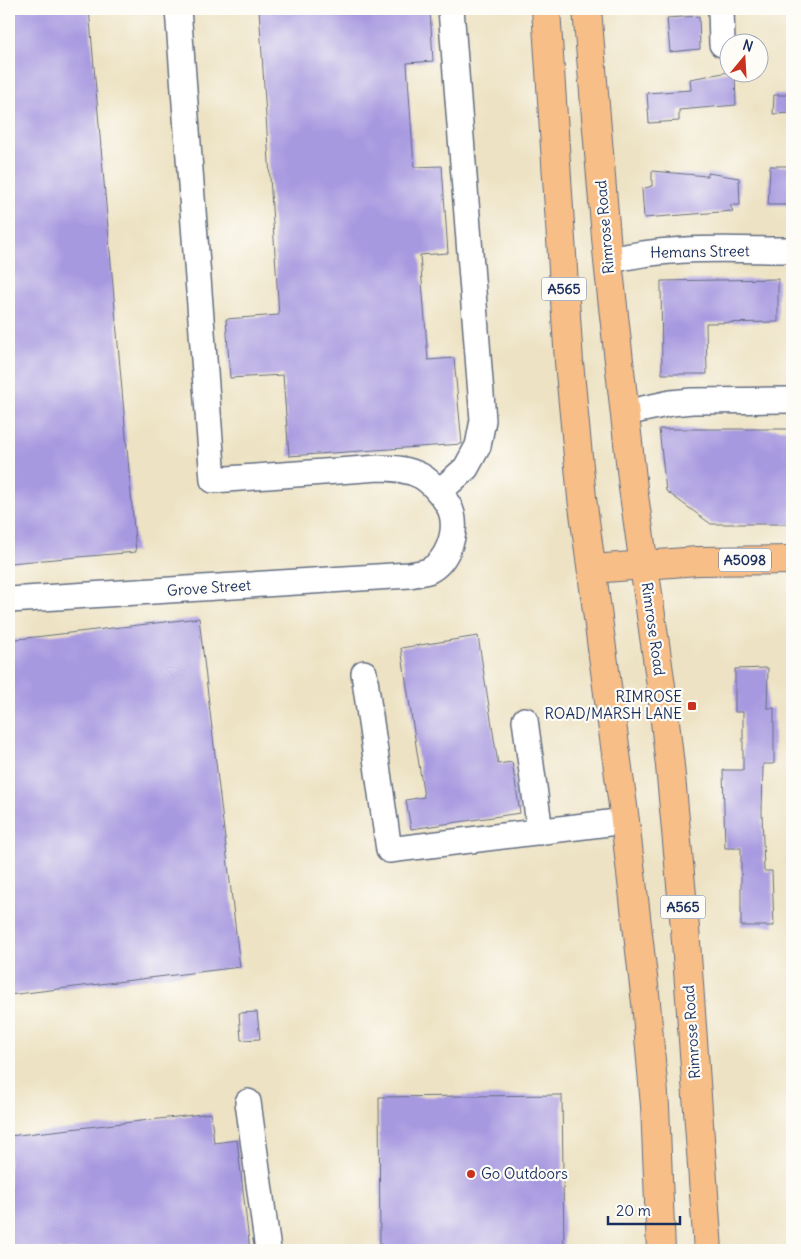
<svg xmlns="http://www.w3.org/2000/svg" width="801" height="1259" font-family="Delius,sans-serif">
  <rect width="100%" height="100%" fill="#fdfcf7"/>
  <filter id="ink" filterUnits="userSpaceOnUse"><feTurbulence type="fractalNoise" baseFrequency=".02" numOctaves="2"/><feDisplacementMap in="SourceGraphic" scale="10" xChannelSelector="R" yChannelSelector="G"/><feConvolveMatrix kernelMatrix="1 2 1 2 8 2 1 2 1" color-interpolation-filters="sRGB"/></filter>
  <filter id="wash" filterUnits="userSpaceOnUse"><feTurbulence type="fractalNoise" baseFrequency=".0096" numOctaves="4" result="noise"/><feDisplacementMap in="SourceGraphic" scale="20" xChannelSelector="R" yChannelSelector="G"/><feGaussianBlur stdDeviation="1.12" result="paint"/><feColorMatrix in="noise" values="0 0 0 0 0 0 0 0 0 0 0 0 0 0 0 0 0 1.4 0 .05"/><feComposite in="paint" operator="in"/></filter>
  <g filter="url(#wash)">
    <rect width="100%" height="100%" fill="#ede2c3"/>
    <g id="blocks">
      <path fill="#a799e0" d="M 9,9 L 89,9 L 136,552 L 9,563 Z
        M 259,9 L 430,9 L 433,61 L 407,63 L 414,167 L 442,166 L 448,253 L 420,255 L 428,360 L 454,358 L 462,444 L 289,456 L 283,375 L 230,378 L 226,319 L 279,315 Z
        M 699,16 L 700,49 L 670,52 L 667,18 Z
        M 729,72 L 735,72 L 736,105 L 679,110 L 679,121 L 649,123 L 647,93 L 691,90 L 690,79 Z
        M 774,95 L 792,95 L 792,113 L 773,114 Z
        M 770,166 L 792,166 L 792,205 L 768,205 Z
        M 652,171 L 707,176 L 708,173 L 739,178 L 740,205 L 730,205 L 733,211 L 644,218 L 642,189 L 652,186 Z
        M 778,279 L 778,322 L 706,323 L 707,374 L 662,374 L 661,281 Z
        M 659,429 L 792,429 L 792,524 L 711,524 L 666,491 Z
        M 199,618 L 240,967 L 9,995 L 9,640 Z
        M 478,636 L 498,764 L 512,762 L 520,813 L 411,829 L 406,800 L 424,797 L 401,648 Z
        M 768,668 L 767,708 L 774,708 L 774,764 L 763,764 L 762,813 L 764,871 L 772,871 L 774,926 L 741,926 L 741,848 L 725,848 L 723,770 L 743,770 L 743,712 L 735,712 L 735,669 Z
        M 257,1012 L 260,1039 L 241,1040 L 239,1013 Z
        M 562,1095 L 564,1250 L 380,1250 L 379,1097 Z
        M 211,1113 L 214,1143 L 237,1140 L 250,1250 L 9,1250 L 9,1136 Z"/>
    </g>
  </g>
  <g filter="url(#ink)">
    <use href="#blocks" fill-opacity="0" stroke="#646e81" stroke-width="1"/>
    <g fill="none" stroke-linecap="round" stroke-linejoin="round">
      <defs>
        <path id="minor" d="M 721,9 L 722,44
          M 608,261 C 667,245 731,250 792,250
          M 625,413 L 671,403 L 692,401 L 792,400
          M 439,492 L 466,468 L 478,446 L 483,420 L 451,9
          M 9,600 L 409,575 C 415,574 422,573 428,571 C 447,562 457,534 452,514 C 449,502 432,482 421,476 C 407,469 394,468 379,468 L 213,480 L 178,9
          M 364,673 L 389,850 L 625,821
          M 525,720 L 540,832
          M 248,1102 L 268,1250"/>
        <path id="major" d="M 592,569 L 698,561 L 792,560"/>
        <path id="highway" d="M 546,9 L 569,362 L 582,498 L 625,821 L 646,1003 L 655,1106 L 661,1250
          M 587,9 L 608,261 L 633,488 L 661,686 L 670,766 L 685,928 L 708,1250"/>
      </defs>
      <use href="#minor" stroke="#646e81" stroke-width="28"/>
      <use href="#major" stroke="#646e81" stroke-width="30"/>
      <use href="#highway" stroke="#646e81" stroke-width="30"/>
      <use href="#minor" stroke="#fff" stroke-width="25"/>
      <use href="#major" stroke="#f7be87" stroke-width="28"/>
      <use href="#highway" stroke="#f7be87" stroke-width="28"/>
    </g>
  </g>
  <g fill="#c8321e" stroke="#fdfcf7" stroke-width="2">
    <rect x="687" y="701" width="10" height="10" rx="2.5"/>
    <circle cx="471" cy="1174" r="5"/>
  </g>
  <g text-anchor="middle" stroke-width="4.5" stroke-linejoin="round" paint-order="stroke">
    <g fill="#fdfcf7" stroke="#5f6c8c" stroke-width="1">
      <rect x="541.5" y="277.5" width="45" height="23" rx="4"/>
      <rect x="719" y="548.5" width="52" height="23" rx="4"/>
      <rect x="660.5" y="895.5" width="45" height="23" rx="4"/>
    </g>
    <g font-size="14" font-weight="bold" fill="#1b2f5e">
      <text x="564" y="294">A565</text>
      <text x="745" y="565">A5098</text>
      <text x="683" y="912">A565</text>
    </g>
    <g font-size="15" fill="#1b2f5e" stroke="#fdfcf7">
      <text transform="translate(605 227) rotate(-95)" y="5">Rimrose Road</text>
      <text transform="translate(700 252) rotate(-1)" y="5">Hemans Street</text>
      <text transform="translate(209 588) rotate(-4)" y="5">Grove Street</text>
      <text transform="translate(653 629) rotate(82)" y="5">Rimrose Road</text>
      <text transform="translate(692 1032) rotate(-94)" y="5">Rimrose Road</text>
    </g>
    <g font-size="15" fill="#1b2f5e" stroke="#fdfcf7" text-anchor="end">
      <text x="682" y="702">RIMROSE<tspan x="682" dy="17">ROAD/MARSH LANE</tspan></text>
      <text x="481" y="1179" text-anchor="start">Go Outdoors</text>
    </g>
  </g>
  <rect width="801" height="1259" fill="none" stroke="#fdfcf7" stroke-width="30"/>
  <g transform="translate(744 58) rotate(18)"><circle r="24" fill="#fdfcf7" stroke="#a3aaba"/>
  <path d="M0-4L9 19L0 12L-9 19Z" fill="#c8321e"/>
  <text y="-8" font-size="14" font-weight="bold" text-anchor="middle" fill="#1b2f5e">N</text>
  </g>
  <path d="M608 1216v8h72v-8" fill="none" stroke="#1b2f5e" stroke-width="2.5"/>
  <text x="616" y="1216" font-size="15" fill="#1b2f5e" stroke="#fdfcf7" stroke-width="4" paint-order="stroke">20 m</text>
</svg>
